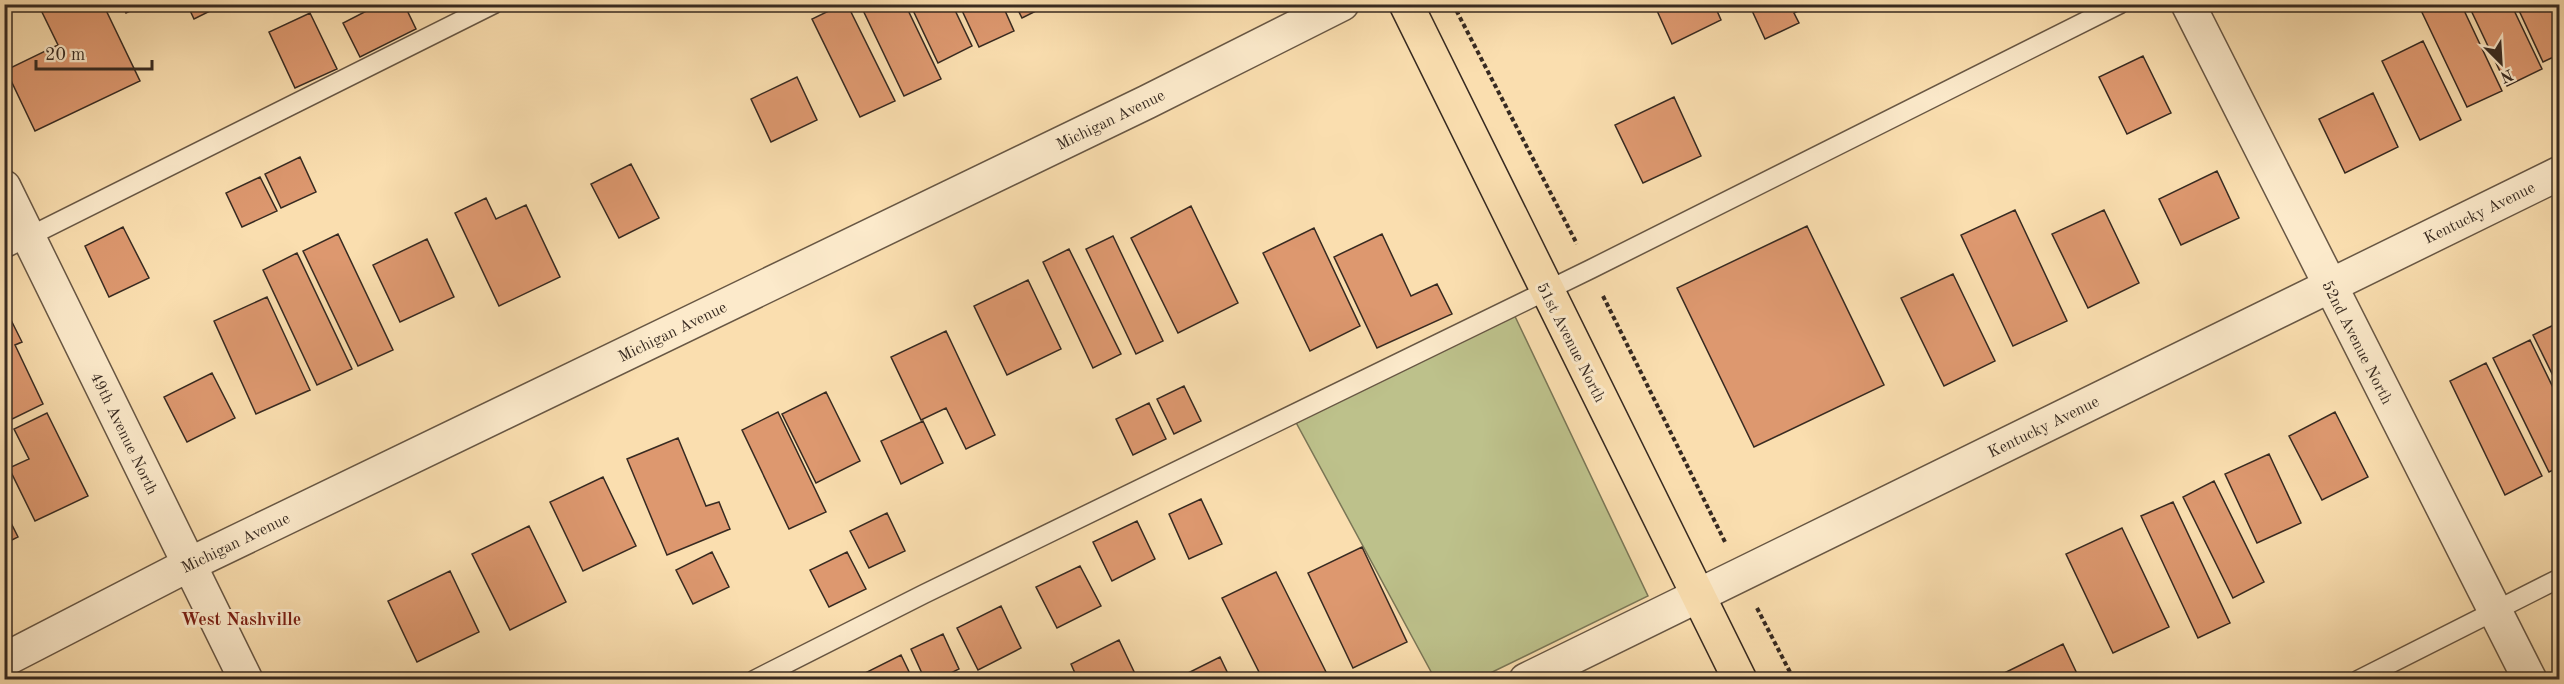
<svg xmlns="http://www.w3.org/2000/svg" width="2564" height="684" font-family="'Old Standard TT',serif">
  <rect width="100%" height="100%" fill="#fadeaf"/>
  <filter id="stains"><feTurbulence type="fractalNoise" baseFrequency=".00333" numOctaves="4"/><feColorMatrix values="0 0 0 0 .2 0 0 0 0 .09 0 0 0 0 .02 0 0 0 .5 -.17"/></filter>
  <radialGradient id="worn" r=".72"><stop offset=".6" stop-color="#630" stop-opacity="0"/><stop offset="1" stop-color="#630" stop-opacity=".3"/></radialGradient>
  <path fill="#bdc18b" stroke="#7a7656" stroke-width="1.5" d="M 1511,308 L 1648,596 L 1478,679 L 1435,679 L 1292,415 Z"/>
  <path fill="#dd986f" stroke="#372a21" stroke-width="1.5" d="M 38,4 L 103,4 L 140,81 L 35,131 L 6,70 L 58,45 Z
    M 122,4 L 145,4 L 126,13 Z
    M 187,4 L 224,4 L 194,19 Z
    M 380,4 L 404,4 L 416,29 L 360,57 L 343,23 Z
    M 843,4 L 847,4 L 895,101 L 860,117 L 812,19 Z
    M 860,4 L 905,4 L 941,79 L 904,96 Z
    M 910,4 L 952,4 L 972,46 L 938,63 Z
    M 959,4 L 1002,4 L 1014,31 L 979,47 Z
    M 1015,4 L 1050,4 L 1022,18 Z
    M 1654,4 L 1714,4 L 1721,20 L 1672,44 Z
    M 1749,4 L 1812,4 L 1794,13 L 1799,23 L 1765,39 Z
    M 2418,4 L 2461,4 L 2502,91 L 2467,107 Z
    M 2468,4 L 2511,4 L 2542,69 L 2507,86 Z
    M 2516,4 L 2560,4 L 2560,54 L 2543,62 Z
    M 310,13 L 337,69 L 295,88 L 269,32 Z
    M 2423,41 L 2461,120 L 2420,140 L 2382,61 Z
    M 2143,56 L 2171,113 L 2127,134 L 2099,77 Z
    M 797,77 L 817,120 L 771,142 L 751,99 Z
    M 2373,93 L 2398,147 L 2345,173 L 2319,119 Z
    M 1674,97 L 1701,156 L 1643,183 L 1615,125 Z
    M 300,157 L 316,192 L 281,208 L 265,174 Z
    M 631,164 L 659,218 L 619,238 L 591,184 Z
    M 2217,171 L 2239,218 L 2181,245 L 2159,199 Z
    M 260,177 L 277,211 L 242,227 L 226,193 Z
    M 486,198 L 496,219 L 526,205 L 560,277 L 499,306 L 455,213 Z
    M 1191,206 L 1238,303 L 1178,333 L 1131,238 Z
    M 2015,210 L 2067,321 L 2013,346 L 1961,235 Z
    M 2104,210 L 2139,283 L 2088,308 L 2052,234 Z
    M 1807,226 L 1884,385 L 1754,447 L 1677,288 Z
    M 123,227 L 149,278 L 109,297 L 85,246 Z
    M 1314,228 L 1360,326 L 1310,351 L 1263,253 Z
    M 338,234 L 393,350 L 358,366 L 303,251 Z
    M 1382,234 L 1411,296 L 1437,284 L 1452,314 L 1377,348 L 1334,257 Z
    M 1113,236 L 1163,341 L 1136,354 L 1086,249 Z
    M 427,239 L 454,297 L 400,322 L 373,265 Z
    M 1069,249 L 1121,354 L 1093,368 L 1043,262 Z
    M 297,253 L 352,369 L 317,385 L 263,270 Z
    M 1953,274 L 1995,361 L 1944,386 L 1901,298 Z
    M 1028,280 L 1061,349 L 1007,375 L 974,306 Z
    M 267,297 L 310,390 L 256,414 L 214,321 Z
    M 5,308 L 22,342 L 15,345 L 43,404 L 4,423 Z
    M 2560,322 L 2560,390 L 2533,335 Z
    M 946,331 L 995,435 L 966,449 L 946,408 L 921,420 L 891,357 Z
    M 2530,340 L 2560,402 L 2560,467 L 2549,472 L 2493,358 Z
    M 2486,363 L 2542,476 L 2505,495 L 2450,381 Z
    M 212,373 L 235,418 L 187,442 L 164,397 Z
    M 1184,386 L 1201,421 L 1174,434 L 1157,399 Z
    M 826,392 L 860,461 L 816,483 L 782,414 Z
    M 1149,403 L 1166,439 L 1133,455 L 1116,419 Z
    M 778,412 L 826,512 L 789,529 L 742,430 Z
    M 2335,412 L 2368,477 L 2322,500 L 2289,436 Z
    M 47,413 L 88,496 L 35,521 L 9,468 L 29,459 L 14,429 Z
    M 923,421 L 943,463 L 901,484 L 881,441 Z
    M 678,438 L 706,506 L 719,502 L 730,529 L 667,555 L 627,459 Z
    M 2269,454 L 2301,523 L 2257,543 L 2225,474 Z
    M 603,477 L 636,546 L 583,571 L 550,502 Z
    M 2214,481 L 2264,582 L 2233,598 L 2183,497 Z
    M 1201,499 L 1222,544 L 1189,559 L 1169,514 Z
    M 2173,502 L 2230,623 L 2198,638 L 2141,516 Z
    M 4,509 L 18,537 L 4,544 Z
    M 887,513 L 905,551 L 869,568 L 850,531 Z
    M 1137,521 L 1155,559 L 1112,581 L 1093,542 Z
    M 529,526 L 566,602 L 510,630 L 472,554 Z
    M 2122,528 L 2169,627 L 2113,653 L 2066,554 Z
    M 1362,547 L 1407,642 L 1353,668 L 1308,573 Z
    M 712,552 L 729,587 L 693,604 L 676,570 Z
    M 847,552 L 866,589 L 829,607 L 810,570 Z
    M 1080,566 L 1101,606 L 1057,628 L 1036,587 Z
    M 450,571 L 479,632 L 417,662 L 388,601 Z
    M 1276,572 L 1330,680 L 1263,680 L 1222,598 Z
    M 1001,606 L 1021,648 L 978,670 L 957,628 Z
    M 943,634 L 959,669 L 937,680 L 925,680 L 911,649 Z
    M 1119,640 L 1138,680 L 1078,680 L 1071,664 Z
    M 2063,644 L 2080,680 L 1990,680 Z
    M 901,655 L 913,680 L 868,680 L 865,673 Z
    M 1220,657 L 1231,680 L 1174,680 Z"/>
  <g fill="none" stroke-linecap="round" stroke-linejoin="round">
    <defs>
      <path id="lane" d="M 4,249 L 494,4
        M 754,680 L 924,594 L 1591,269 L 2120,4
        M 2358,680 L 2560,578"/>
      <path id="street" d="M 2188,4 L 2530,680
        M 4,187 L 246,680
        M 4,660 L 190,564 L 1147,102 L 1342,4
        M 1526,680 L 2560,173"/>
      <path id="primary" d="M 1406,4 L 1740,680"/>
    </defs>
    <use href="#lane" stroke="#685744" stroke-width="21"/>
    <use href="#street" stroke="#685744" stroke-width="36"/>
    <use href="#primary" stroke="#372a21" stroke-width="36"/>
    <path stroke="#372a21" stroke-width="4" stroke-dasharray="4.5 3" stroke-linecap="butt" d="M 1453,4 L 1577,244
      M 1603,296 L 1725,542
      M 1757,608 L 1794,680"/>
    <use href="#lane" stroke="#fceacb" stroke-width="18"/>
    <use href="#street" stroke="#fceacb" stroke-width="33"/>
    <use href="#primary" stroke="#fadeaf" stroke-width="33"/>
  </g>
  <g text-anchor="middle" stroke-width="6" stroke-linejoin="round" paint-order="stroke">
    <g font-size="16" fill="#372a21" stroke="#fceacb">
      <text transform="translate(1110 119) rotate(-26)" y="6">Michigan Avenue</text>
      <text transform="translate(2479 212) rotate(-26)" y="6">Kentucky Avenue</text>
      <text transform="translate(672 331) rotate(-26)" y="6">Michigan Avenue</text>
      <text transform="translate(1572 342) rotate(63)" y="6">51st Avenue North</text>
      <text transform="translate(2358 342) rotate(63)" y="6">52nd Avenue North</text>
      <text transform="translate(2043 426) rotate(-26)" y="6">Kentucky Avenue</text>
      <text transform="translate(125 433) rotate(64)" y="6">49th Avenue North</text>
      <text transform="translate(235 542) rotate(-26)" y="6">Michigan Avenue</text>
    </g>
    <g font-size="18" font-weight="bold" fill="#7a1f14" stroke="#fceacb">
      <text x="241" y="625">West Nashville</text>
    </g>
  </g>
  <rect width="2564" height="684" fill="none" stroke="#fadeaf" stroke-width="24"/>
  <rect x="6" y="6" width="2552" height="672" fill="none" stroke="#372a21" stroke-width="3"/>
  <rect x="12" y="12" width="2540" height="660" fill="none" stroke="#372a21" stroke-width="1.5"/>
  <g transform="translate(2501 63) rotate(156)" stroke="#fceacb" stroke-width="4.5" paint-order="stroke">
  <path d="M0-4.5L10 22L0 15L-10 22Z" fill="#372a21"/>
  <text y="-9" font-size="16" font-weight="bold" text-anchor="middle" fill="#372a21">N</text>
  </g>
  <path d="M36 60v9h116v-9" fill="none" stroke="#372a21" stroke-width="3"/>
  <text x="45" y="60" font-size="18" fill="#372a21" stroke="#fceacb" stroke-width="4.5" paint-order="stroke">20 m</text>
  <rect width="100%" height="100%" filter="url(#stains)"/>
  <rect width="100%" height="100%" fill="url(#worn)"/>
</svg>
